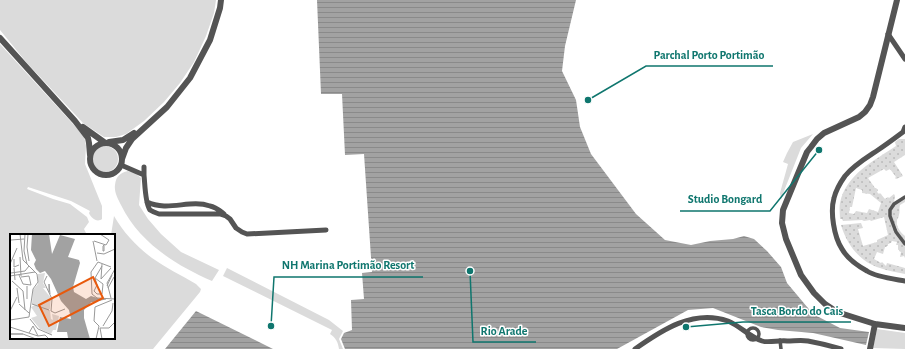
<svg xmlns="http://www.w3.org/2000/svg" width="905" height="349" font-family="'Alegreya Sans',sans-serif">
  <defs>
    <pattern id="garden-dots" width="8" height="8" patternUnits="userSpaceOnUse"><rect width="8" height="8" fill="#dbdbdb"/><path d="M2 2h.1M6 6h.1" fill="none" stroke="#bababa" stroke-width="1.8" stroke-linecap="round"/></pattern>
    <pattern id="water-rules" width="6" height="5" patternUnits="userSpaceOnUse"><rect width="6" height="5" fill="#a2a2a2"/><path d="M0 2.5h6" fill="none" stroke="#8a8a8a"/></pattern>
  </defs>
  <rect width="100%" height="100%" fill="#fff"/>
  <path fill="#dbdbdb" d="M 0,0 L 216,0 L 214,13 L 206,36 L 194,62 L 180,83 L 164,102 L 144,121 L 126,134 L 116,137 L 104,137 L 83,123 L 27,63 L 0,30 Z
    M 0,44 L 84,136 L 86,146 L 85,164 L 102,206 L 102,219 C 97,223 91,218 89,213 L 90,211 L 71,201 L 28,187 L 27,189 L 53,199 L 70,204 L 87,217 L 89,222 L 84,229 L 86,233 L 86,235 L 11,235 L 11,338 L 114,338 L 114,235 L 111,235 L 114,216 C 123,232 137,247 152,258 C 166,268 181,275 196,284 L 201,289 L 200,292 L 153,349 L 0,349 Z
    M 813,134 L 801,148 L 784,191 L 781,200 L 780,193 L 788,164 L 783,162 L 787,153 L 793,142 Z
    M92 159a13 13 0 1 1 26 0a13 13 0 1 1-26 0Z
    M 128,171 L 135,173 L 141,178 L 139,205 L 148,219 L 161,234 L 181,252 L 219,270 L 212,281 C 175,265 139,242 121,205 C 118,199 114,192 115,185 C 116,176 120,173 128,171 Z
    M 227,268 L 329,320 L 343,331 L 339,339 L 343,349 L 339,349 C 338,342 336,338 330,334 L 332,330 L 223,276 Z
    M 877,329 L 905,333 L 905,349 L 873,348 Z"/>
  <path fill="url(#garden-dots)" fill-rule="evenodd" d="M 899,139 L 905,139 L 905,155 L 894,162 L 903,176 L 896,179 L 895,178 L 896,177 L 890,169 L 886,171 L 884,169 L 868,178 L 875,188 L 876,188 L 878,190 L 877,192 L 879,194 L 880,193 L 885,199 L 888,197 L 889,198 L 894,194 L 895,196 L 894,202 L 889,211 L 905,247 L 905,258 L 904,256 L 900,257 L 901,252 L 899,251 L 899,250 L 898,249 L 898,245 L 896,245 L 897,242 L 892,241 L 891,243 L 890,243 L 889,244 L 888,244 L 888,246 L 887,246 L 886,247 L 885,247 L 883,254 L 877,252 L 874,259 L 881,263 L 882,262 L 886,266 L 887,263 L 905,268 L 905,274 C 897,272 888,271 880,268 C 860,262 847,245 841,225 L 861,223 L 863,228 L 858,229 L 863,246 L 877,242 L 877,240 L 888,235 L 884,217 L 871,221 L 870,220 L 864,221 L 862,220 L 843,221 L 842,219 L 840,219 C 840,214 839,208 840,203 C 846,174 874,161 896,146 L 895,142 ZM 856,188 L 862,190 L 862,193 L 870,194 L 881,203 L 878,212 L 869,209 L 867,213 L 856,211 L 854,214 L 849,213 L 850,207 L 852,207 Z
    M 905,198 L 905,202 L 900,205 C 899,209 900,212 899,215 C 898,220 897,217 897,222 C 896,227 901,233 905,236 L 905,242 C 899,233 886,216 894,206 C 897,203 901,201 905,198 Z"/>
  <path fill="url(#water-rules)" d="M 317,0 L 576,0 L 565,46 L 562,71 L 576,100 L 580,127 L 591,154 L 636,214 L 665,240 L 691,245 L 710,241 L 733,239 L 744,236 L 754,239 L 767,251 L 781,267 L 787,283 L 813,314 L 840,328 L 869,332 L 866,345 L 813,333 L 778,330 L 761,327 L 713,308 L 688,310 L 617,349 L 345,349 L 341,339 L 344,333 L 352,330 L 351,300 L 364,299 L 362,273 L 372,272 L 364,154 L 345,155 L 342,94 L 321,94 Z
    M 196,311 L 273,349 L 165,349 Z"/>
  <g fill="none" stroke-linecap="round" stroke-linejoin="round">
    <path stroke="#545454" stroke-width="3.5" d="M 905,197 L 894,204 L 890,210 L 890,216 L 896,232 L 905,244
      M747 334a6 6 0 1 1 12 0a6 6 0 1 1-12 0Z
      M 780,340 L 781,349"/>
    <path stroke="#545454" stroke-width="5" d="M 888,34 L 905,59
      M 905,127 L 903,132 C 895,138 887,144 878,150 C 866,158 854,165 845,176 C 840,183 836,190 834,198 C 830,212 834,237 842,249 C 847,258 858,266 867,271 C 876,277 894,279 905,281
      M 121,165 L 144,175 C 145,184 145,203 150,210 C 153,212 156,213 159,214 L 220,214 L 226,216 L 230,219 L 236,228 L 242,232 L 247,234 L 326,230
      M 144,167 L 144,175
      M 147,202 C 168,212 190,199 210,206 C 216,207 220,211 224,214
      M 635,349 C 662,330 693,309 728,321 C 740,326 750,337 762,341 C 768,343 780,340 787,341 C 794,341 801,340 808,341 C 819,343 831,346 841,349"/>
    <path stroke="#545454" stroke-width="6" d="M 897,0 L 873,97 L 870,105 L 865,112 L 859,117 L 824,133 L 817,139 L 811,147 L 807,152 L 797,176 L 783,210 L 782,223 L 786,239 L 801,275 L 814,293 L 825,304 L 837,312 L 859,319 L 875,324 L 905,328
      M 0,38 L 75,121 L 88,138 L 89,143 L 90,155
      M 83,127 L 104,142
      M 109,142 L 123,140 L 134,133
      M90 159a16 16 0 1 1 32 0a16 16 0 1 1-32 0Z
      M 122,159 L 126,148 L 132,139 L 167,107 L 190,78 L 210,40 L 220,8 L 221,0
      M 870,349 L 875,324"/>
  </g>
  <g transform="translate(10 234)">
    <rect width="105" height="105" fill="#fff"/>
    <path d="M 35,39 L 33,49 L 36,54 L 33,54 L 41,64 L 40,75 L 37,76 L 40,76 L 41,85 L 43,86 L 42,80 L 49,82 L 46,96 L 43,96 L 41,100 L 30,95 L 21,84 L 27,82 L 21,73 L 25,71 L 22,70 L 23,56 L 28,50 L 28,40 Z" fill="#dbdbdb"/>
    <path d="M 22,0 L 39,0 L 42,20 L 50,1 L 65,5 L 58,23 L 69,26 L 70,29 L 63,53 L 64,58 L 76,65 L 81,62 L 91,65 L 81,68 L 74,76 L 74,84 L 80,105 L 49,105 L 58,104 L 57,98 L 47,98 L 50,83 L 61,85 L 59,76 L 51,67 L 41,45 L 35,37 L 30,39 L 26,35 L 24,30 L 26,26 L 21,16 Z" fill="#a2a2a2"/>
    <path fill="none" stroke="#999" stroke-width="1" d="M 10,0 L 13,26 L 27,40 L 28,48 L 23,55 L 19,83M 15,0 L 14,17 L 17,30M 18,0 L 17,13 L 19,27M 1,6 L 14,5M 83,7 L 87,27M 84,7 L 96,11 L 99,6 L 90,0M 94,11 L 94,17 L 93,17 L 93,12 ZM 87,19 L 94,20 L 105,15M 10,23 L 11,42M 4,25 L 4,33 L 9,31M 88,28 L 81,38 L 82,60 L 87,64 L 105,65M 88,28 L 101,33M 0,30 L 7,14M 92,30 L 91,45 L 101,34M 4,34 L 5,46M 1,39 L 15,37 L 19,32M 9,41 L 13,50 L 21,51 L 19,42 L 11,43M 0,42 L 25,38M 37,42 L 34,48 L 42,65 L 41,77M 85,44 L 93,50 L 92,60 L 87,60 L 84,57 L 87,51 L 85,44 L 92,32M 2,47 L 13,57 L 15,76M 97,52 L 102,41M 7,54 L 9,69M 98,54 L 104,43M 39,58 L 39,50 L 40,60M 101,64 L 97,49 L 105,35M 17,65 L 17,52M 9,70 L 19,79M 22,70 L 39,76M 77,73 L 80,68 L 96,65M 0,77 L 7,63M 41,77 L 45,79 L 55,75M 20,85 L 28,95 L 42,101M 0,86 L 19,83M 93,92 L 102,77 L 103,69M 0,93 L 28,102 L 35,101 L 39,105M 19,99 L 23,92 L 28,102M 0,100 L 13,100 L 0,100M 13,100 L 26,105M 86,105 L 89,92 L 84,87 L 85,73 L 102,66M 92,105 L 90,94 L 99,94 L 105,88"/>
    <path fill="#e8590c" fill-opacity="0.15" stroke="#e8590c" stroke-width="2" d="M 83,43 L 93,64 L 39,92 L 29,71 Z"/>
    <rect width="105" height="105" fill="none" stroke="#000" stroke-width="2"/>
  </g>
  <path fill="none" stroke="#0f766e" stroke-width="1.5" d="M588 100L646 66H773M819 150L770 211H680M271 326L274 277H423M686 327L743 322H851M470 271L473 342H536"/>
  <g fill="#0f766e" stroke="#fff" stroke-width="1.5">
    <circle cx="588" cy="100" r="4"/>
    <circle cx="819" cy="150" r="4"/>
    <circle cx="271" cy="326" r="4"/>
    <circle cx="686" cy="327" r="4"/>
    <circle cx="470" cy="271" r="4"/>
  </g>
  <g font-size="12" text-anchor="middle" font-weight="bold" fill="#0f766e" stroke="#fff" stroke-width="3" stroke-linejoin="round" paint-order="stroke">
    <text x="709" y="59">Parchal Porto Portimão</text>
    <text x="725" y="203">Studio Bongard</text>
    <text x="348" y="269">NH Marina Portimão Resort</text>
    <text x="797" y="315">Tasca Bordo do Cais</text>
    <text x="504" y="335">Rio Arade</text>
  </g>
</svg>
